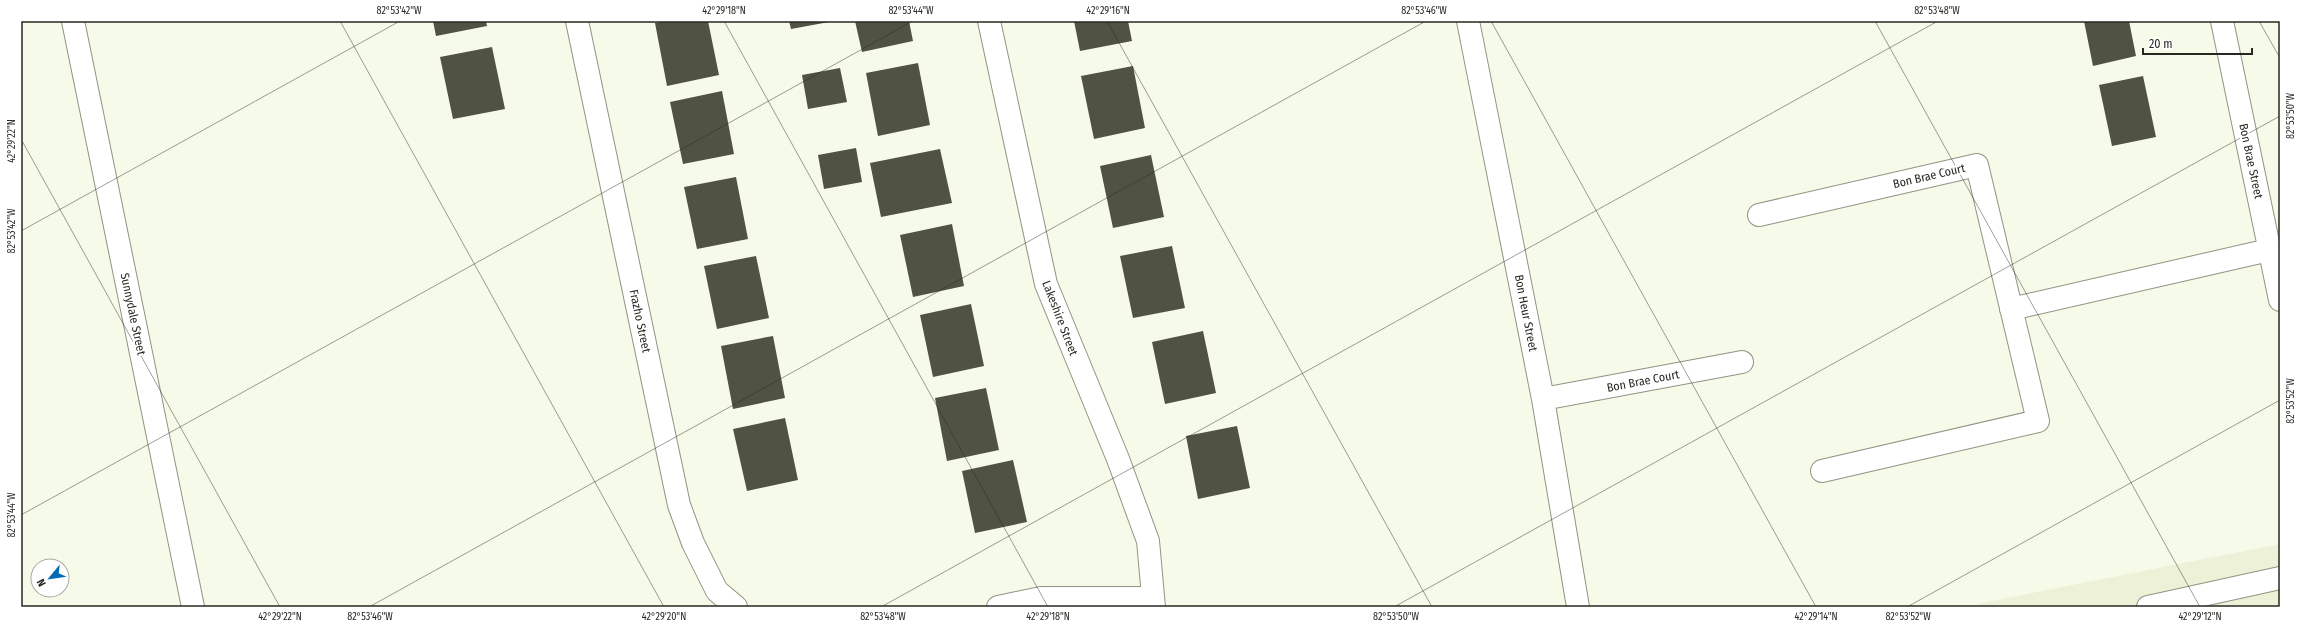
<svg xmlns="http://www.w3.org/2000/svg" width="2301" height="628" font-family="'Fira Sans Condensed',sans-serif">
  <rect width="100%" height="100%" fill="#f6fae8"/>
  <path fill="#ecf1d7" d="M 2280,544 L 2280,607 L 1967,606 Z"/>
  <path fill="#505344" d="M 433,21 L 486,21 L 487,26 L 436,36 Z
    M 666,21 L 708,21 L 719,75 L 667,86 L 655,23 Z
    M 789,21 L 829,21 L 829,22 L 791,29 Z
    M 855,21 L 909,21 L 913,41 L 862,52 Z
    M 1074,21 L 1128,21 L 1132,41 L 1080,51 Z
    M 2084,21 L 2129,21 L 2136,56 L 2093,66 Z
    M 492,47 L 505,109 L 453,119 L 440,57 Z
    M 918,63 L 930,125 L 878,136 L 866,73 Z
    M 1133,66 L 1145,128 L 1094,139 L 1081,76 Z
    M 840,68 L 847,102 L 808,109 L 802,75 Z
    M 2143,76 L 2156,137 L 2112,146 L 2099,85 Z
    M 722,91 L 734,154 L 683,164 L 670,102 Z
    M 856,148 L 862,182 L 824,189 L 818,155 Z
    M 940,149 L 952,203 L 881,217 L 870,163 Z
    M 1151,155 L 1164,217 L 1113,228 L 1100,166 Z
    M 736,177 L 748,239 L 697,249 L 684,187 Z
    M 952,224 L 964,286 L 913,297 L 900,235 Z
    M 1172,246 L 1185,308 L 1133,318 L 1120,256 Z
    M 756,256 L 769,318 L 717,329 L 704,266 Z
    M 971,304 L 984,366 L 933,377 L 920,315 Z
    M 1203,331 L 1216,393 L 1165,404 L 1152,342 Z
    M 773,336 L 785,398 L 733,409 L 721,346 Z
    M 986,388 L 999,450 L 947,461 L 935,398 Z
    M 785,418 L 798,480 L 747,491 L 733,429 Z
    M 1237,426 L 1250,488 L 1198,499 L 1186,436 Z
    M 1013,460 L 1027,522 L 975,533 L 962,471 Z"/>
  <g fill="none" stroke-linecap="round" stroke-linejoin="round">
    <defs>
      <path id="minor" d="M 73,21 L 193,607
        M 577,21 L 679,505 L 693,543 L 717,591 L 736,607
        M 989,21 L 1046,284 L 1118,459 L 1148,541 L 1154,607
        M 1468,21 L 1543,399 L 1578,607
        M 2222,21 L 2280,300
        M 1759,215 L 1977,165 L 2038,421 L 1822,471
        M 2011,309 L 2269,250
        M 1543,399 L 1742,362
        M 998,607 L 1041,598 L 1153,598
        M 2148,607 L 2280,578"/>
    </defs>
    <use href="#minor" stroke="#909483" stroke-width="24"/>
    <use href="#minor" stroke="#fff" stroke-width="22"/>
  </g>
  <path fill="none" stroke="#272821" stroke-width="1" stroke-opacity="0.45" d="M 340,21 L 664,607M 724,21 L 1048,607M 1107,21 L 1432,607M 1491,21 L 1816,607M 1875,21 L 2200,607M 2259,21 L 2280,58M 21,139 L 280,607M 21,231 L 400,21M 21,515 L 913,21M 369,607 L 1426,21M 881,607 L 1938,21M 1394,607 L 2280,116M 1907,607 L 2280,400"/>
  <g text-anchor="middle" stroke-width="4" stroke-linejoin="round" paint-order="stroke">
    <g font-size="12" fill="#272821" stroke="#fff">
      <text transform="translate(2251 161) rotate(78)" y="4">Bon Brae Street</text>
      <text transform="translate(1929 176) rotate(-13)" y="4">Bon Brae Court</text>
      <text transform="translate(1526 313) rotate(79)" y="4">Bon Heur Street</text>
      <text transform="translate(133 314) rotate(78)" y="4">Sunnydale Street</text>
      <text transform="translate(1060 318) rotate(69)" y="4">Lakeshire Street</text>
      <text transform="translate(640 321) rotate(78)" y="4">Frazho Street</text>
      <text transform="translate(1643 381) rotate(-11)" y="4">Bon Brae Court</text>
    </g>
  </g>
  <rect width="2301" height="628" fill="none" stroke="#ffffff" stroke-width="44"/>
  <g transform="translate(50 578) rotate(241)"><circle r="19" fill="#ffffff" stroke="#a9a9a6"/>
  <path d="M0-3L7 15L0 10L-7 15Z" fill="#006ab6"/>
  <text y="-6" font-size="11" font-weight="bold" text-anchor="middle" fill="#272821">N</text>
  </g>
  <path d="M2143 48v6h109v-6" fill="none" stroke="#272821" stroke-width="2"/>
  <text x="2149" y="48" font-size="12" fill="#272821" stroke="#ffffff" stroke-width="3" paint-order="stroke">20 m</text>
  <rect x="22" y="22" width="2257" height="584" fill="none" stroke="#272821" stroke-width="1.5"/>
  <g font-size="10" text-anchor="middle" fill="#272821">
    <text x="399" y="14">82°53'42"W</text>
    <text x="724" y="14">42°29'18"N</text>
    <text x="911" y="14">82°53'44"W</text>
    <text x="1108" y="14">42°29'16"N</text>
    <text x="1424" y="14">82°53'46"W</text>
    <text x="1937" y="14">82°53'48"W</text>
    <text transform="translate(2290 116) rotate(-90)" y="4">82°53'50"W</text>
    <text transform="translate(11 141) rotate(-90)" y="4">42°29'22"N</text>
    <text transform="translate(11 231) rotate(-90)" y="4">82°53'42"W</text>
    <text transform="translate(2290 401) rotate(-90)" y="4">82°53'52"W</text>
    <text transform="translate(11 515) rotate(-90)" y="4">82°53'44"W</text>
    <text x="280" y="620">42°29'22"N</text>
    <text x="370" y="620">82°53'46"W</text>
    <text x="664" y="620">42°29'20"N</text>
    <text x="883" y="620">82°53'48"W</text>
    <text x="1048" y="620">42°29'18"N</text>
    <text x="1396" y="620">82°53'50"W</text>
    <text x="1816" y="620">42°29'14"N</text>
    <text x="1908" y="620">82°53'52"W</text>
    <text x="2200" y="620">42°29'12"N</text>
  </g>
</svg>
